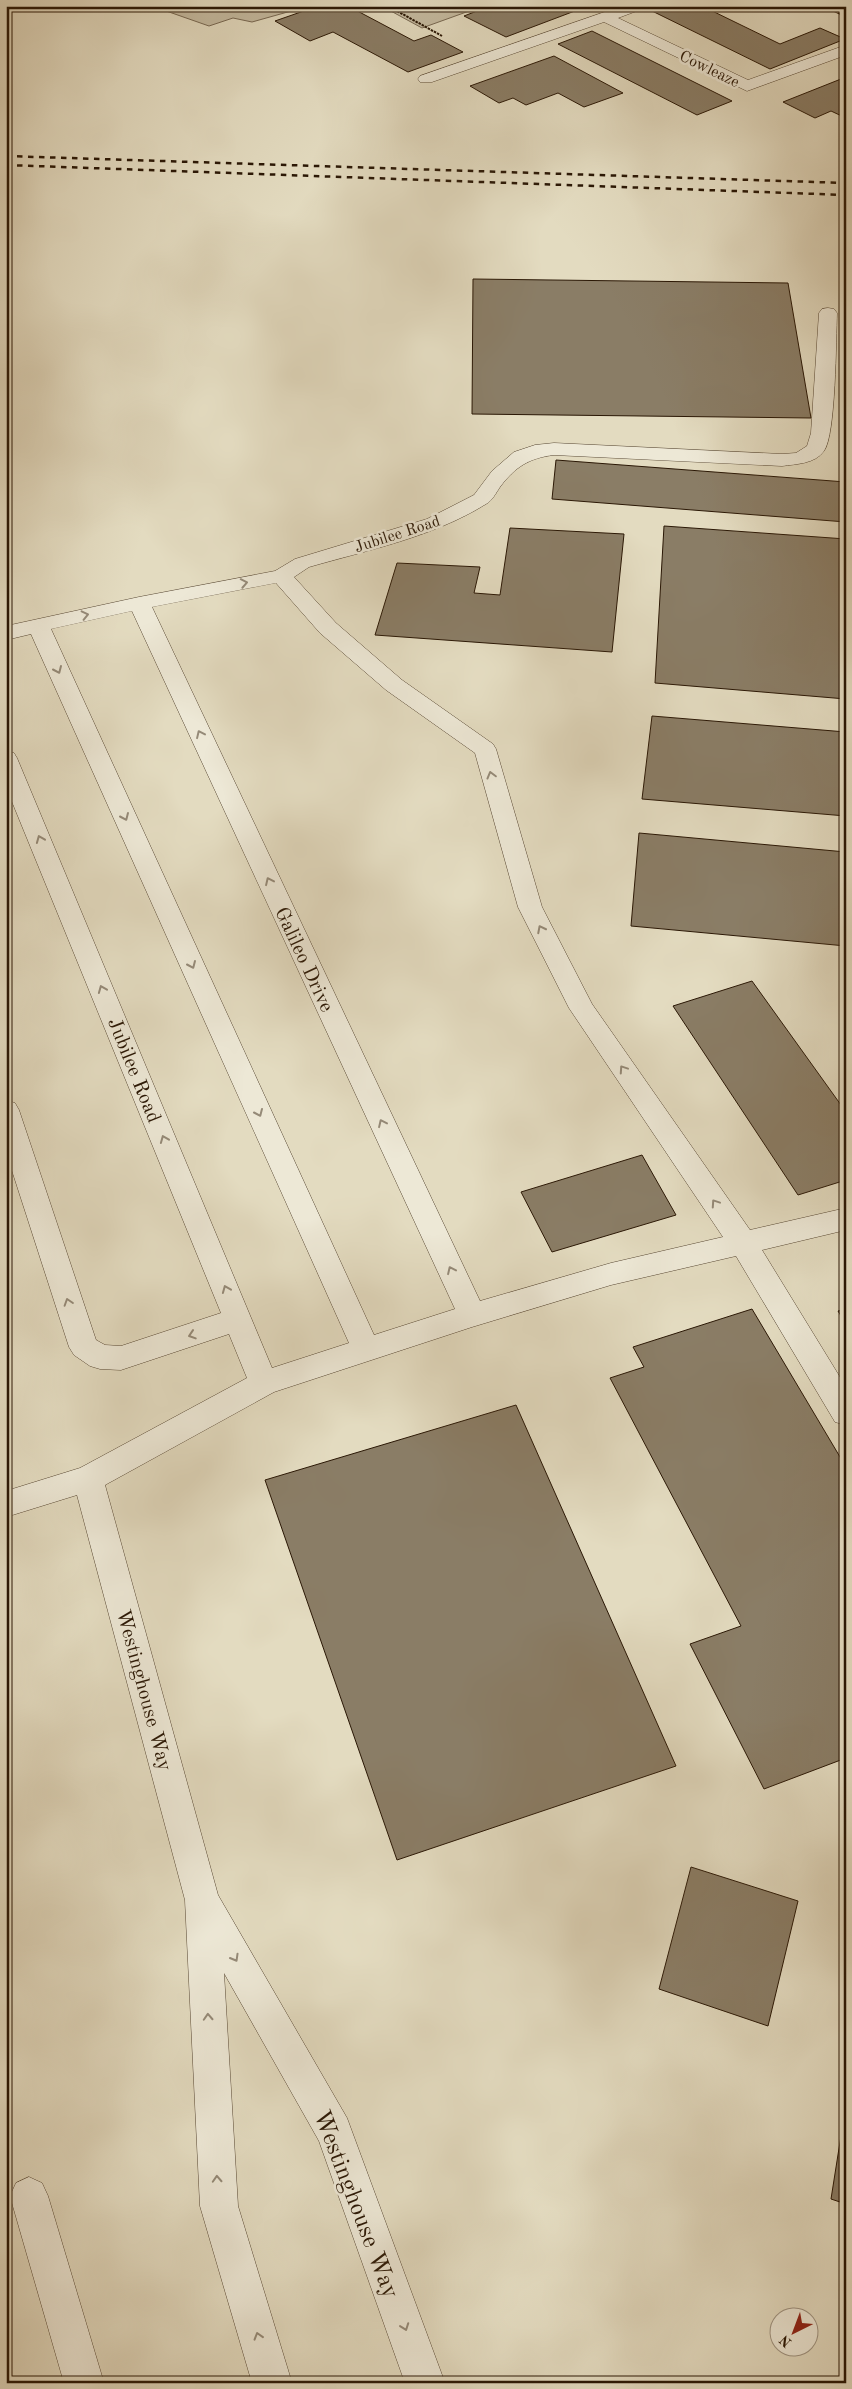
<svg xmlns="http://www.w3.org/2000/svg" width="852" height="2389" font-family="'Old Standard TT',serif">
  <rect width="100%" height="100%" fill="#e3dbc0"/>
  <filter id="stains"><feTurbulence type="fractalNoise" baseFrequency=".004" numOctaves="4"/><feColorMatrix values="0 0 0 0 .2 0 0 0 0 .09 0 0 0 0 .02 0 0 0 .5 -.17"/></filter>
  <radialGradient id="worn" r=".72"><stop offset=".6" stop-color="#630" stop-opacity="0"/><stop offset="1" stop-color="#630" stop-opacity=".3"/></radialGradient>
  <path fill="#c4baa0" stroke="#776852" d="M 152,6 L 309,6 L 252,22 L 233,18 L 209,26 Z
    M 374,6 L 483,6 L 422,28 L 389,10 Z"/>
  <path fill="#8a7d66" stroke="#2a1705" d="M 318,6 L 348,6 L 414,41 L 431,35 L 463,52 L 408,72 L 333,32 L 310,41 L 275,21 Z
    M 490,6 L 588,6 L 506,37 L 464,16 Z
    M 655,6 L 702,6 L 780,44 L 820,28 L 845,39 L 770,69 L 648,9 Z
    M 822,6 L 846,6 L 846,17 Z
    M 592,31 L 732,101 L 697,115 L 558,44 Z
    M 554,56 L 623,93 L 584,107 L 558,93 L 526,105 L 513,98 L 499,103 L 470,86 Z
    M 846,77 L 846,118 L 831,111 L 815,118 L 783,102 Z
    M 473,279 L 788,283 L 811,418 L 472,414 Z
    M 556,460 L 846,482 L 846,522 L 552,499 Z
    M 664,526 L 846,539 L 846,699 L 655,683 Z
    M 510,528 L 624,534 L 612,652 L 375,635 L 397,563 L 480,567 L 474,593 L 500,595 Z
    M 652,716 L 846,732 L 846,816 L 642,799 Z
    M 639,833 L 846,852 L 846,946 L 631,926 Z
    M 752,981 L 846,1112 L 846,1180 L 798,1195 L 673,1006 Z
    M 642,1155 L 676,1215 L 552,1252 L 521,1192 Z
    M 752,1309 L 846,1467 L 846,1758 L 764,1789 L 690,1644 L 741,1626 L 610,1378 L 644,1367 L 633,1347 Z
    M 846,1309 L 846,1324 L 838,1311 Z
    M 516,1405 L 676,1766 L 397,1860 L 265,1480 Z
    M 691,1867 L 798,1901 L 768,2026 L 659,1989 Z
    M 846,2104 L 846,2204 L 831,2199 Z"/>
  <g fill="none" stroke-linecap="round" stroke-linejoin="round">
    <defs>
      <path id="minor" d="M 622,6 L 644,6 L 642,9 L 618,18 L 748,80 L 846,45 L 846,55 L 747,91 L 604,22 L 432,82 L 420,82 L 418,79 L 420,76 Z
        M 828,308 L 834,309 L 837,313 C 836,338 836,435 824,451 C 815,464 796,464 782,466 L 554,455 C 529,458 515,467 500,487 C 496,493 492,501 486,504 C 433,537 368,550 309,567 L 294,577 L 336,623 L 402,680 L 493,744 L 496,749 L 542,907 L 592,1004 L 750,1230 L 846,1208 L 846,1230 L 762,1250 L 846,1387 L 846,1425 L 835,1422 L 736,1256 L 611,1285 L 472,1327 L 274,1392 L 105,1485 L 218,1895 L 347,2118 L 445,2383 L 405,2383 L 319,2141 L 224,1973 L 238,2206 L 292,2383 L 252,2383 L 200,2206 L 185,1900 L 77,1495 L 6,1517 L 6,1491 L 80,1468 L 247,1378 L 229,1334 L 121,1370 L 100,1369 L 90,1366 L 74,1355 L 69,1347 L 6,1152 L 6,1100 L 15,1103 L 19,1110 L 96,1340 L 105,1345 L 121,1346 L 221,1313 L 6,787 L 6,751 L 14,753 L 17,758 L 272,1368 L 349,1343 L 31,634 L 6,640 L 6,626 L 139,597 L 275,571 L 295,559 L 427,519 L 474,495 L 492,471 L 514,452 L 535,445 L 554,443 L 782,454 L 796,453 L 807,446 L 811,433 L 819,313 L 822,309 ZM 276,583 L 320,633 L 386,690 L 475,753 L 518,907 L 569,1008 L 723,1237 L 611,1263 L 480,1301 L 152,607 ZM 132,611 L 455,1309 L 374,1335 L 51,629 Z
        M 29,2177 L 42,2183 L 48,2196 L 104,2383 L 64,2383 L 10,2196 L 16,2183 Z"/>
    </defs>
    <use href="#minor" stroke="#584834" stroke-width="1"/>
    <path stroke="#2a1705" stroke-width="2" stroke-dasharray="2.5 1" stroke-linecap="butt" d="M 196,6 L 232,8 L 271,6
      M 388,6 L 442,36"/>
    <use href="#minor" fill="#ede8d6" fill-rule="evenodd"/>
    <path stroke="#2a1705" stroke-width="2.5" stroke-dasharray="5.5 5.5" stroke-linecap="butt" d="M 6,156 L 846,183
      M 6,165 L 846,195"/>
  </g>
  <defs><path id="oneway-chevron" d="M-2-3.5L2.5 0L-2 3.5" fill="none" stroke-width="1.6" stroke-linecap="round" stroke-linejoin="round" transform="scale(1.25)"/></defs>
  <g stroke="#958a78">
    <use href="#oneway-chevron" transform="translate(244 583) rotate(-11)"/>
    <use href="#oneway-chevron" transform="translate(85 615) rotate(-13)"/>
    <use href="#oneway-chevron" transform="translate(58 670) rotate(66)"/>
    <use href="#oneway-chevron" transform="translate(200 734) rotate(-115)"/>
    <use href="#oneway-chevron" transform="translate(491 775) rotate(-105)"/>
    <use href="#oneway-chevron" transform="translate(125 817) rotate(66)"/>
    <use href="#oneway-chevron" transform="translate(40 839) rotate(-112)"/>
    <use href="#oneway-chevron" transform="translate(269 881) rotate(-115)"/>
    <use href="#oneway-chevron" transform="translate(541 929) rotate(-117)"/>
    <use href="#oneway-chevron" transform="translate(192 965) rotate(66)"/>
    <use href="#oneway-chevron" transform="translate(102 989) rotate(-112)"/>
    <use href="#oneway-chevron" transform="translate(623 1069) rotate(-124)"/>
    <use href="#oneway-chevron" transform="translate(259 1113) rotate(66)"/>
    <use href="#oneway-chevron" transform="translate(382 1123) rotate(-115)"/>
    <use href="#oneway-chevron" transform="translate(164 1139) rotate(-112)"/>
    <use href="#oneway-chevron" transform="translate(715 1203) rotate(-124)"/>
    <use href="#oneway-chevron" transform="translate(451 1270) rotate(-115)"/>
    <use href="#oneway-chevron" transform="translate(226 1289) rotate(-112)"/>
    <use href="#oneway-chevron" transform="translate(68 1302) rotate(-108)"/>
    <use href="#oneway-chevron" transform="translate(192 1335) rotate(162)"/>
    <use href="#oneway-chevron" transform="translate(235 1958) rotate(60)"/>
    <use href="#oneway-chevron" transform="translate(208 2017) rotate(-93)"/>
    <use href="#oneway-chevron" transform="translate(217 2179) rotate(-93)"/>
    <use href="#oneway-chevron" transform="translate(405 2327) rotate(70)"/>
    <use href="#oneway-chevron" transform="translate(258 2336) rotate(-107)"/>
  </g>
  <g text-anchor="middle" stroke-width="5" stroke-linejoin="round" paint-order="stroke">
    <g font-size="16" fill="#2a1705" stroke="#ede8d6">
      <text transform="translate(710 68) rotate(26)" y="6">Cowleaze</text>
      <text transform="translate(397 533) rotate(-18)" y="6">Jubilee Road</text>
    </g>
    <g font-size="20" fill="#2a1705" stroke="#ede8d6">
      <text transform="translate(305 959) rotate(65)" y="7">Galileo Drive</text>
      <text transform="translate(135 1070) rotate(68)" y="7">Jubilee Road</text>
      <text transform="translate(145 1690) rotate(75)" y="7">Westinghouse Way</text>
    </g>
    <g font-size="24" fill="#2a1705" stroke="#ede8d6">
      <text transform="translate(357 2204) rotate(69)" y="8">Westinghouse Way</text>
    </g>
  </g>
  <rect width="852" height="2389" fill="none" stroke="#e3dbc0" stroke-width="25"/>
  <rect x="8" y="8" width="837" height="2374" fill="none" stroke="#2a1705" stroke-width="2.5"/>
  <rect x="12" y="12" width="827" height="2364" fill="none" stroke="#2a1705"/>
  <g transform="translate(794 2332) rotate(222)"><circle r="24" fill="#ede8d6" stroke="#9f9482"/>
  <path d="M0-4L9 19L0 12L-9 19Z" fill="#8f2418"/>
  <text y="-8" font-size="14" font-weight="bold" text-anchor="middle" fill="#2a1705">N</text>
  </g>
  <rect width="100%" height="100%" filter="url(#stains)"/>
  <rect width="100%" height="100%" fill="url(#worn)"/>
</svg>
